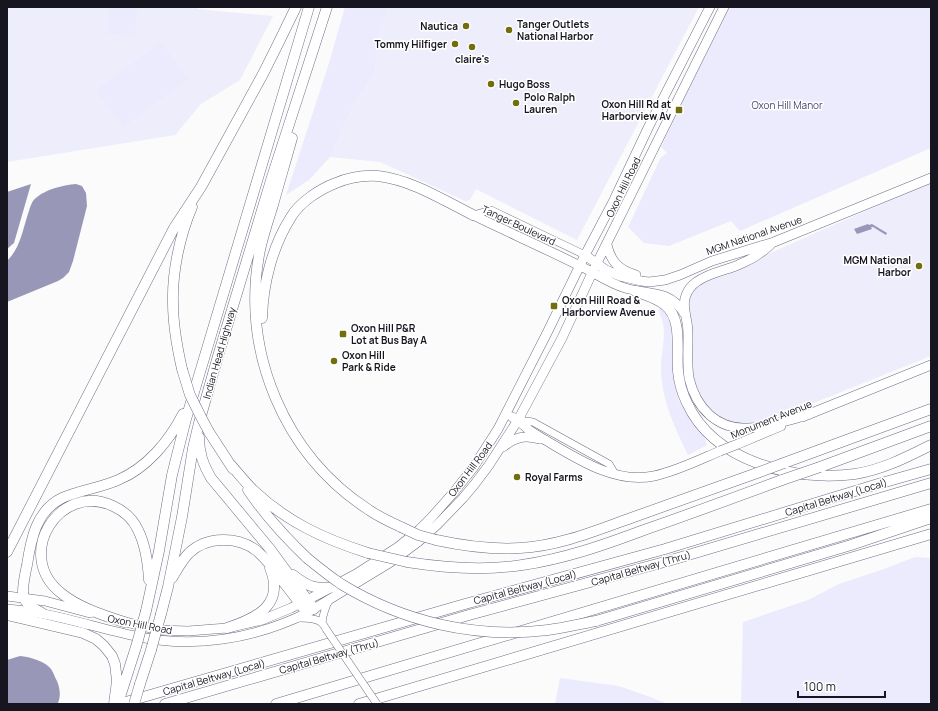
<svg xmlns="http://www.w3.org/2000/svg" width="938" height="711" font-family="Manrope,sans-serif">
  <rect width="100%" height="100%" fill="#fbfbfb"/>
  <path fill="#ededfb" d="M 7,7 L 198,7 L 197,9 L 273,16 L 240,80 L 201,104 L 175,135 L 7,162 Z
    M 389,7 L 699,7 L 577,240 L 476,189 L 470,200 L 465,201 L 411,176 L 380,162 L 330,157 L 352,109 L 375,71 L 379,32 Z
    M 931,182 L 931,356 L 816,402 L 769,420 L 752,423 L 733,424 L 707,413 L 690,378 L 689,297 L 698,285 Z"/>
  <path fill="#ebebfd" d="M 109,7 L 137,7 L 135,36 L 107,34 Z
    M 345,7 L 389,7 L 379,32 L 375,71 L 352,109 L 330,157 L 309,180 L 286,195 L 329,63 Z
    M 725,7 L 931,7 L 931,148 L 910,157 L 740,231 L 731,221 L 669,246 L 644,243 L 628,227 L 661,157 L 667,153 L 661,147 Z
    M 161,42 L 188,79 L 123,127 L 96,90 Z
    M 662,308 L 668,318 L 671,326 L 673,371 L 675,386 L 679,401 L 688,415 L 705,439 L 707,445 L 688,455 C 675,428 662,401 661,371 C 660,348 670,333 658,310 L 659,309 Z
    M 915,557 L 931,558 L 931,704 L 741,704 L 743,622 L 808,600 L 839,584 L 884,569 Z
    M 560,678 L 619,686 L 653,698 L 667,704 L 555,704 Z"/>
  <path fill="#9897b7" d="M 31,184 L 14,243 L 7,249 L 7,192 Z
    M 76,184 L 82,186 L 86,193 L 87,206 L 73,261 L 69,272 L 63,278 L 58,281 L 7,302 L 7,261 C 14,254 18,246 21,237 C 24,229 29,207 33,201 C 42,190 63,185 76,184 Z
    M 868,224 L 869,225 L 872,224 L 887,233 L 886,235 L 873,227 L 871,227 L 872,229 L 857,234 L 854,229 Z
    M 20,656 C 30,657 45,661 51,669 C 54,673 55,678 57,681 C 60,689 61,695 58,703 L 56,704 L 7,704 L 7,660 Z"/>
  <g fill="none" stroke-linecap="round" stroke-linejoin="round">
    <defs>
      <path id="minor" d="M 473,215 L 491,210 L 585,255
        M 518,420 L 533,422 L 609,464 L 615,474
        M 299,618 C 306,618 317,618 322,623 C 324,625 325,627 326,629
        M 322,623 C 323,614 325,607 330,599"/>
      <path id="major" d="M 473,215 C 508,232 544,248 578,265 C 594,272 608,283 625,288 C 648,295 669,289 684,313
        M 772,243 C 768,247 764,251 760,253 C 753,259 744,262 736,266 C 722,271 699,276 690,288 C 681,300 685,310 687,323 C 688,328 688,333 688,338 C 688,352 687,365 689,378 C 696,408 717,430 749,428 C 768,427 789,420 808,415
        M 607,245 C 611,262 619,270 636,275
        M 585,255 L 606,270 L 620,276 L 641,281 L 649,282 L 665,280 L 680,275 L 712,261 L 774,242 L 931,178
        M 512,417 C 519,420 523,425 529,430 C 535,434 541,438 547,441 C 579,460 616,484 654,476 C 677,471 699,460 720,451
        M 802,417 L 931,365
        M 738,444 L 781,426
        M 503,447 C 515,437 524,435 539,439
        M 7,596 L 45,601 L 90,613
        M 7,609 C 51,612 92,627 135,636 C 193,649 254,639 307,613 L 391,562 L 418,542 L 437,525 L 463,498 L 474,485 L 489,465 L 518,420 L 562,338 L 592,273 L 724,7
        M 118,620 L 158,630 L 188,631 L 227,628 L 262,620 L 291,608 L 319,594 L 356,574 L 398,547 L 419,530 L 431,518 L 454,492 L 473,468 L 498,429 L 548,331 L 585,255 L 614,200 L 649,126 L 710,7"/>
      <path id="highway" d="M 292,138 C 286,160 279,183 273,205 C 268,221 262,238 259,255 C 242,353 284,455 369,510 C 379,517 390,522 401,527
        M 635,291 C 645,295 657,298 665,305 C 683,319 676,351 678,371 C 679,382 682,393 687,403 C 714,462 795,482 855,474 C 882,470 907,457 931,445
        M 262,318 C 263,284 272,247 291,217 C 300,202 320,189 336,183 C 350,177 364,175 378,176 C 412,180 443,200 473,215
        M 182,369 C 177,347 173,325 173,303 C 172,272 180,235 192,207
        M 209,432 L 233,469
        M 199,437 C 199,453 203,464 211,478 L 270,549 L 314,609
        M 784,463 L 931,409
        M 230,464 C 238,473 245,482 253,490 C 287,522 324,539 368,553
        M 820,467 L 931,426
        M 248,490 C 265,515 285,537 307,558
        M 436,540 C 464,546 491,550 520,548 C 559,546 595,531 631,518 C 673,503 715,488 757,473
        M 7,552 L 174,228 L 201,187 L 263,74 L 278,44 L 296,7
        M 407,562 C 445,568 484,571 522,565 C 564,559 604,545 644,530 C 690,514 736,497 782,480
        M 293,575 C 307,586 316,590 333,587
        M 172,578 C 177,570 182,560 189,553 C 207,536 238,536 257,551 C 266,559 274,569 281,579 C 290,590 298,601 307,613
        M 146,611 L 159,551 L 172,475 L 186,419 L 309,7
        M 42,613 C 32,607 24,605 23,592 C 23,583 25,574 27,565 C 31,539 36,511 62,498 C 80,490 100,488 118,480 C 147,468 169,441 183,414
        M 161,614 L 168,587 L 182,517 L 193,448 L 199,423 L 218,356 L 272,177 L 327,7
        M 7,615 L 83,633 L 96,639 L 104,646 L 112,656 L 115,664 L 117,681 L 114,704
        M 596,621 L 851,545 L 931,518
        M 124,622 C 102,615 78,607 61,593 C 13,555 60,481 113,506 C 124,511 133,519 138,530 C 146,546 148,563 149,580
        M 227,628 C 257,618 285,605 270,568
        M 140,684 L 151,650
        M 120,697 L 136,647
        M 119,704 L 465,604 L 665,549 L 878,484 L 931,469
        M 165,704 L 469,615 L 668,561 L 931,483
        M 276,704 L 931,509
        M 359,704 L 931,534"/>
    </defs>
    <use href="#minor" stroke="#6f6e87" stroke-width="8"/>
    <use href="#major" stroke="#6f6e87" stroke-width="10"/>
    <use href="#highway" stroke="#6f6e87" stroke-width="11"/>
    <use href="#minor" stroke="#fff" stroke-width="7"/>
    <use href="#major" stroke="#fff" stroke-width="9"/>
    <use href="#highway" stroke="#fff" stroke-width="10"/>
    <defs>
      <path id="minor-bridge" d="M 326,629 L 377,704"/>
      <path id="major-bridge" d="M 720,451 L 738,444"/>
      <path id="highway-bridge" d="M 182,369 L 190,395 L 201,417 L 209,432
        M 757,473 L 784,463
        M 782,480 L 820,467
        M 401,527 L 418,535 L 436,540
        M 368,553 L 407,562
        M 307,558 C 318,567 329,576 341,584 C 403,622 476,639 548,630 C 564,628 580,624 596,621
        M 136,647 L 146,611
        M 151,650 L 161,614
        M 134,704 L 140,684"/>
    </defs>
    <use href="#minor-bridge" stroke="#6f6e87" stroke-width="8" stroke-linecap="butt"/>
    <use href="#major-bridge" stroke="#6f6e87" stroke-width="10" stroke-linecap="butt"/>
    <use href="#highway-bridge" stroke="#6f6e87" stroke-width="11" stroke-linecap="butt"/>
    <use href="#minor-bridge" stroke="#fff" stroke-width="7"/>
    <use href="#major-bridge" stroke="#fff" stroke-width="9"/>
    <use href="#highway-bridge" stroke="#fff" stroke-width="10"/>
  </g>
  <g fill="#726e0e" stroke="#fff" stroke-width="1.5">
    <circle cx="466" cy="26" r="4"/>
    <circle cx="509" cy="30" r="4"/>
    <circle cx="455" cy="44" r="4"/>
    <circle cx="472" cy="47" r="4"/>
    <circle cx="491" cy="84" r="4"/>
    <circle cx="516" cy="103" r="4"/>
    <rect x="675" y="106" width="8" height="8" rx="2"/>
    <circle cx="919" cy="266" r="4"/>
    <rect x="550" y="302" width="8" height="8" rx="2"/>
    <rect x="339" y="330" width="8" height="8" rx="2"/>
    <circle cx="334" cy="361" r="4"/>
    <circle cx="517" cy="477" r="4"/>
  </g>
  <g text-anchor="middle" stroke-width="3" stroke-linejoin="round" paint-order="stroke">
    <g font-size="10" font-weight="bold" fill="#171620" stroke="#fff" text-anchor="start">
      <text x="517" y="28">Tanger Outlets<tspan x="517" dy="12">National Harbor</tspan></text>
      <text x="458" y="30" text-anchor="end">Nautica</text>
      <text x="447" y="48" text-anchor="end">Tommy Hilfiger</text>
      <text x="472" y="63" text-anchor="middle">claire's</text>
      <text x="499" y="88">Hugo Boss</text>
      <text x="524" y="101">Polo Ralph<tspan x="524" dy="12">Lauren</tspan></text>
      <text x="671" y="108" text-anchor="end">Oxon Hill Rd at<tspan x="671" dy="12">Harborview Av</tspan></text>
      <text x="911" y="264" text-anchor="end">MGM National<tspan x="911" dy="12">Harbor</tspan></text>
      <text x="562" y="304">Oxon Hill Road &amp;<tspan x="562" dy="12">Harborview Avenue</tspan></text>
      <text x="351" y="332">Oxon Hill P&amp;R<tspan x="351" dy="12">Lot at Bus Bay A</tspan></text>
      <text x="342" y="359">Oxon Hill<tspan x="342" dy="12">Park &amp; Ride</tspan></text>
      <text x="525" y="481">Royal Farms</text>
    </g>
    <g font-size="10" fill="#4a4574" stroke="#fff">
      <text x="787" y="109">Oxon Hill Manor</text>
    </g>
    <g font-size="10" fill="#171620" stroke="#fff">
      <text transform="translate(623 187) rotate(-64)" y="4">Oxon Hill Road</text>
      <text transform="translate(519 225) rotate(25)" y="4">Tanger Boulevard</text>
      <text transform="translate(754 235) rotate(-19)" y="4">MGM National Avenue</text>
      <text transform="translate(219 353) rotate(-74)" y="4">Indian Head Highway</text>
      <text transform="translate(771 419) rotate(-22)" y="4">Monument Avenue</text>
      <text transform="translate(470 469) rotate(-53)" y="4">Oxon Hill Road</text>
      <text transform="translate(836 497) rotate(-17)" y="4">Capital Beltway (Local)</text>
      <text transform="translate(641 568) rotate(-16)" y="4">Capital Beltway (Thru)</text>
      <text transform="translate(525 587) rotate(-15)" y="4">Capital Beltway (Local)</text>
      <text transform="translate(140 624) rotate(11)" y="4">Oxon Hill Road</text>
      <text transform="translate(329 656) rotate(-16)" y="4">Capital Beltway (Thru)</text>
      <text transform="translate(214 677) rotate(-16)" y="4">Capital Beltway (Local)</text>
    </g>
  </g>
  <rect width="938" height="711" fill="none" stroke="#171620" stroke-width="16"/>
  <path d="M798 691v6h87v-6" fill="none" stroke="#171620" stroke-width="2"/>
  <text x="804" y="691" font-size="12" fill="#171620" stroke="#ffffff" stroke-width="3" paint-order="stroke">100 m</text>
</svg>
